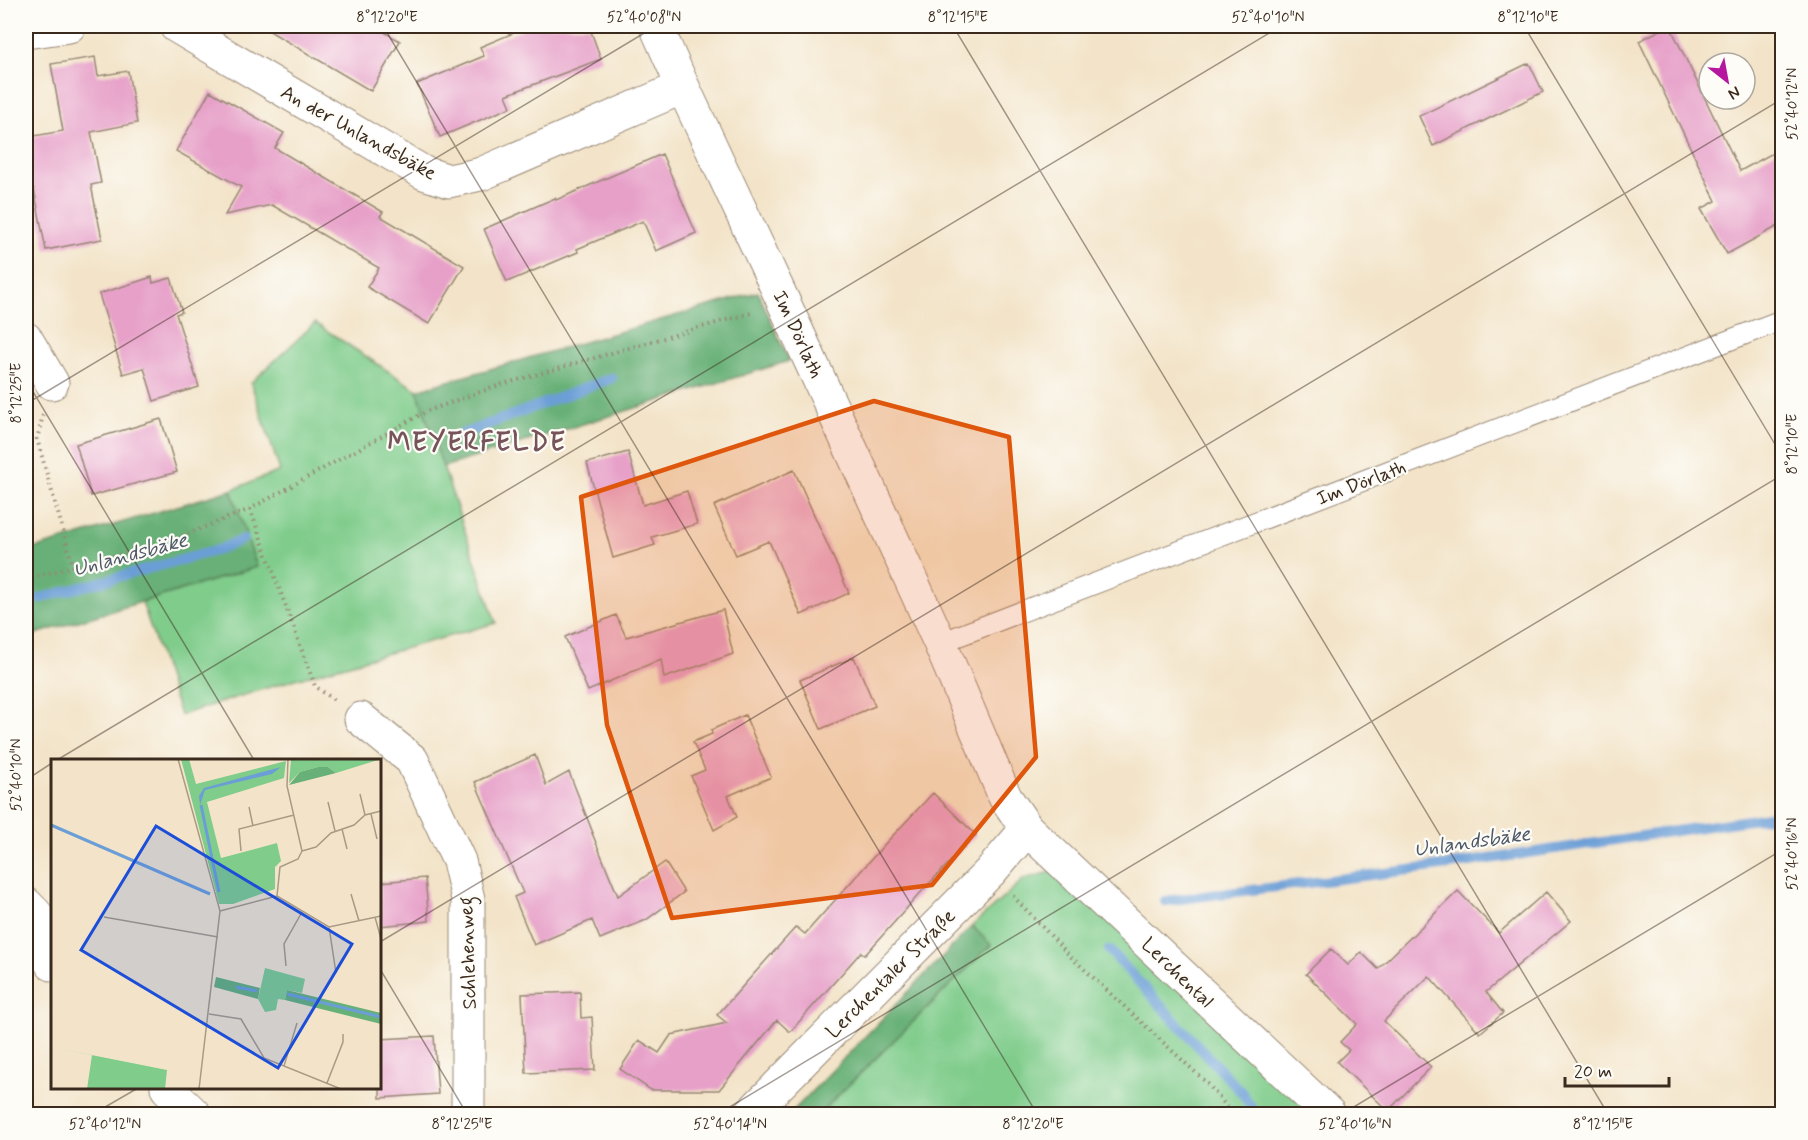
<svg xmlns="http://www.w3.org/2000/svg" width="1808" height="1140" font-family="Mynerve,sans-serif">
  <rect width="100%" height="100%" fill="#fdfcf7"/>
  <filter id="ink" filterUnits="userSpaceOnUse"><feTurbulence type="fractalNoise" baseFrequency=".0167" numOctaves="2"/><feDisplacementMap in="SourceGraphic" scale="12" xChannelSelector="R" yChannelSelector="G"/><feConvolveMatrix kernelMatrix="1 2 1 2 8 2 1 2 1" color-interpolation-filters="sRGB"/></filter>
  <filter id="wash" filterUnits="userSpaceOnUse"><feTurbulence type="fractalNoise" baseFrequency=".008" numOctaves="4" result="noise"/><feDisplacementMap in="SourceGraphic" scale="24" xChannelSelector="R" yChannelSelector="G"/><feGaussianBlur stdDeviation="1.35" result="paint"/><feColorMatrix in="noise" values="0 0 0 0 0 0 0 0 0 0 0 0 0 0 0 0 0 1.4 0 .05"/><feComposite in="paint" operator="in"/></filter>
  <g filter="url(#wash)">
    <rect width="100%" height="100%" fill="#f3e4c9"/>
    <path fill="#7fcc8b" stroke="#5d7b54" stroke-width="1.5" d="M 315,323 L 417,390 L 496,623 L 299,678 L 180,715 L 142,602 L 257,567 L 231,490 L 280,471 L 251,383 Z
      M 1059,870 L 1312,1114 L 819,1114 L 991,945 L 972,926 L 1024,879 Z"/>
    <path fill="#67b077" stroke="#516d4a" stroke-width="1.5" d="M 758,292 L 789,361 L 443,467 L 417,390 Z
      M 231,490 L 257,567 L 26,637 L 26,551 Z
      M 972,926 L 991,945 L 819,1114 L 790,1114 Z"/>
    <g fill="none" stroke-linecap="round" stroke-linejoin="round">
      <path stroke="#6b9ed6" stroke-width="10" d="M 454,437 L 612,378
        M 26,602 L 218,550 L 243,539
        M 1165,901 L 1449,865 L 1782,815
        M 1109,950 L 1242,1093 L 1256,1114"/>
    </g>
    <g id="blocks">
      <path fill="#e7a1c9" d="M 261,26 L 374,26 L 400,41 L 371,91 Z
        M 530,26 L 589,26 L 601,59 L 506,95 L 511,107 L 440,137 L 417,84 L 484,56 L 480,47 Z
        M 1668,26 L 1670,26 L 1740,171 L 1782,148 L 1782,224 L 1727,254 L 1701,209 L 1716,201 L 1639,41 Z
        M 95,57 L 98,76 L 128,71 L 137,123 L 91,132 L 101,183 L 91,185 L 102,239 L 46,250 L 34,189 L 26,191 L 26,162 L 32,161 L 28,137 L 63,131 L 51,64 Z
        M 1529,63 L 1543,92 L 1433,146 L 1419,116 Z
        M 210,91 L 284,133 L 275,148 L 383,212 L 380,216 L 464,266 L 429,324 L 367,287 L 379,268 L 272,205 L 225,215 L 241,187 L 176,151 Z
        M 662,154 L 696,233 L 656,251 L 643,221 L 577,249 L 578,252 L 507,282 L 484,229 L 555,198 L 556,200 Z
        M 152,277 L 153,283 L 171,278 L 182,312 L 176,314 L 199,387 L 154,401 L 144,368 L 123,374 L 99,294 Z
        M 161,419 L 177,472 L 91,496 L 76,444 Z
        M 628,452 L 643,505 L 687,491 L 697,524 L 652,537 L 655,545 L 613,558 L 587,463 Z
        M 794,470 L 849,593 L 801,615 L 769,541 L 736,555 L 714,506 Z
        M 723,610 L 733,654 L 664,678 L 661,659 L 588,691 L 565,637 L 616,615 L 626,637 Z
        M 854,657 L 875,706 L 821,729 L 800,680 Z
        M 745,715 L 771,777 L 728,796 L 737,817 L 714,830 L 691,776 L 705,770 L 693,742 L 712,734 L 711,730 Z
        M 535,755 L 546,785 L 569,772 L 593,833 L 592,833 L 618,896 L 665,862 L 684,892 L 646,920 L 600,939 L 592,920 L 534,945 L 514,897 L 523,893 L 475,782 Z
        M 933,793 L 976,835 L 923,890 L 865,955 L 861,952 L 790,1032 L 777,1020 L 719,1090 L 651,1090 L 620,1069 L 639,1040 L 659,1053 L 671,1035 L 727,1023 L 717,1015 L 796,927 L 805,934 L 884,845 Z
        M 425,878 L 429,921 L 380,926 L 380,882 Z
        M 1458,891 L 1499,933 L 1546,892 L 1571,921 L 1486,992 L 1503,1013 L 1480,1033 L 1429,976 L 1384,1021 L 1431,1067 L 1388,1111 L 1337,1062 L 1349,1050 L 1340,1042 L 1357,1024 L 1306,974 L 1331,949 L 1348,965 L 1361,952 L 1378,969 Z
        M 580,992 L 581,1018 L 592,1017 L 595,1070 L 526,1073 L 522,994 Z
        M 434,1036 L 438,1094 L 380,1098 L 380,1039 Z"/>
    </g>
  </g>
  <g filter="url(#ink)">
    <use href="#blocks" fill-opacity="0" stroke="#978774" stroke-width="1.5"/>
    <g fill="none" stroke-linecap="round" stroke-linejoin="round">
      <defs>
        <path id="lane" d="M 940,643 L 1782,320"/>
        <path id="street" d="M 176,26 L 424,173 L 449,181 L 481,174 L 683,87
          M 656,26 L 683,87 L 784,303 L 940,643 L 1005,797 L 1027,829 L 1329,1114
          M 26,32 L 69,26
          M 26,339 L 52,383
          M 361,719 L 412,760 L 459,861 L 468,899 L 468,1114
          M 26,904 L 36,914 L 48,958 L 52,964
          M 167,1088 L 194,1114
          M 750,1114 L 990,872 L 1027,829"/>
      </defs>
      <use href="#lane" stroke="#978774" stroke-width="22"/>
      <use href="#street" stroke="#978774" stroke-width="35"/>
      <path stroke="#978774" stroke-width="4" stroke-dasharray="1.5 4.5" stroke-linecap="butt" d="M 43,415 L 37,439 L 73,566
        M 250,509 L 315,686 L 334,700
        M 26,579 L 167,542 L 250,509 L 427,411 L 500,385 L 751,313
        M 1013,896 L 1071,957 L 1207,1083 L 1233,1114"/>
      <use href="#lane" stroke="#fff" stroke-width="20"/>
      <use href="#street" stroke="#fff" stroke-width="33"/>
    </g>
  </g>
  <path fill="#df570d" fill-opacity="0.2" stroke="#df570d" stroke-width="4.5" stroke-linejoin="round" d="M 874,401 L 1009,437 L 1036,757 L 932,885 L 672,918 L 607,725 L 581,497 Z"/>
  <path fill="none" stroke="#3b2a1e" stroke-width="1.5" stroke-opacity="0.45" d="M 383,26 L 1037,1114M 953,26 L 1608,1114M 1524,26 L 1782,456M 26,29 L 31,26M 26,380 L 254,760M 26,404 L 656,26M 57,760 L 1281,26M 26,780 L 52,763M 380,942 L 1782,99M 380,969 L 467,1114M 93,1114 L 138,1088M 718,1114 L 1782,475M 1342,1114 L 1782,850"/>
  <g text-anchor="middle" stroke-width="4.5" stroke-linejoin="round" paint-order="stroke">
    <g font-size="20" fill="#3b2a1e" stroke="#fdfcf7">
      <text transform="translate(359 132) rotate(29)" y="7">An der Unlandsbäke</text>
      <text transform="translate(799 334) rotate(65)" y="7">Im Dörlath</text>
      <text transform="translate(1361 482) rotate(-21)" y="7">Im Dörlath</text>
      <text transform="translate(467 953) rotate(-92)" y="7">Schlehenweg</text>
      <text transform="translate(1178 972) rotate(44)" y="7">Lerchental</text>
      <text transform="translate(890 973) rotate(-45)" y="7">Lerchentaler Straße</text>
    </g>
    <g font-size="21" font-style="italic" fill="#4e5868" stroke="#fdfcf7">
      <text transform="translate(130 554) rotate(-15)" y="7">Unlandsbäke</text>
      <text transform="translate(1472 841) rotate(-8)" y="7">Unlandsbäke</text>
    </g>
    <g font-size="26" font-weight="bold" letter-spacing="1.5" fill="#77545a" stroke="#fdfcf7">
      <text x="477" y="450">MEYERFELDE</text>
    </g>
  </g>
  <g transform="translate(51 759)">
    <rect width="330" height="330" fill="#f3e4c9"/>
    <path d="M 130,0 L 138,0 L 145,25 L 235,2 L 233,19 L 156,43 L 170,99 L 226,84 L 230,102 L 224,108 L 224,130 L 182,145 L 168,145 ZM 330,0 L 285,14 L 277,8 L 267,8 L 249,13 L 238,24 L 240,1 ZM 214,209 L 254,220 L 251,234 L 236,231 L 234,241 L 227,240 L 225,251 L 214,253 L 207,240 ZM 0,288 L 116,311 L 114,330 L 36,330 L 41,296 Z" fill="#7fcc8b"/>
    <path d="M 267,8 L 277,8 L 285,14 L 238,26 L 249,13 ZM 165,218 L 209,229 L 207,240 L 163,228 ZM 236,231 L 330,254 L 330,265 L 234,241 Z" fill="#67b077"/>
    <path d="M 230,8 L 221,15 L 154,31 L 149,46 L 148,37 L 153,29 Z" fill="#6b9ed6"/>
    <path fill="none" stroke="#6b9ed6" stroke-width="3" d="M 150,46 L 168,133M 0,66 L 159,135M 185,228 L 206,232M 236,235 L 330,258"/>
    <path fill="none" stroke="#a99a85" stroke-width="1.5" d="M 127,0 L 169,152 L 148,330M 237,0 L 236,27 L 251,92M 309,35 L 314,56M 277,43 L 284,72M 198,48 L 202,67M 320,55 L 326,80M 291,70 L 296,90M 190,92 L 188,70 L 243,56M 251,92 L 265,88 L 280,74 L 303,66 L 314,56 L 330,52M 300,135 L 308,162M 226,137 L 278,168 L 330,157M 226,137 L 229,108 L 247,100 L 251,92M 169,152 L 226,137M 53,158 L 167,178M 324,158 L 330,180M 278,168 L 285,214M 235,207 L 233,185 L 251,153M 158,255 L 190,260 L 213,299 L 290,330M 233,307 L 246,264M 276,324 L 292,283 L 292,275"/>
    <path fill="#1d4ed8" fill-opacity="0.15" stroke="#1d4ed8" stroke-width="3" d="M 105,67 L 301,185 L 227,309 L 30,191 Z"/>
    <rect width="330" height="330" fill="none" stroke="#3b2a1e" stroke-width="3"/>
  </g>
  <rect width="1808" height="1140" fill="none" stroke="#fdfcf7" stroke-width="66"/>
  <g transform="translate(1727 81) rotate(149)"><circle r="28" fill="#fdfcf7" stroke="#afa8a0" stroke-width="1.5"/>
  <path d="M0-4.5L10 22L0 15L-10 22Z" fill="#b5179e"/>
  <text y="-9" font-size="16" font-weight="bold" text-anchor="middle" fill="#3b2a1e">N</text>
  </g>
  <path d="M1565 1077v9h104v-9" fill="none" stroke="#3b2a1e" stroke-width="3"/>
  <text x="1574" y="1077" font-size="18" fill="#3b2a1e" stroke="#fdfcf7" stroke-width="4.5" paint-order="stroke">20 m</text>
  <rect x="33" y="33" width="1742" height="1074" fill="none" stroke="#3b2a1e" stroke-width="2"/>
  <g font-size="15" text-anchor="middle" fill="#3b2a1e">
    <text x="387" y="22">8°12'20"E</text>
    <text x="644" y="22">52°40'08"N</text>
    <text x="958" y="22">8°12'15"E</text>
    <text x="1268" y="22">52°40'10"N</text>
    <text x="1528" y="22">8°12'10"E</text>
    <text transform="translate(1792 104) rotate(-90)" y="5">52°40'12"N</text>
    <text transform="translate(16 393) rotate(-90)" y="5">8°12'25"E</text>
    <text transform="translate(1792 444) rotate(-90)" y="5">8°12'10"E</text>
    <text transform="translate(16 775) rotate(-90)" y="5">52°40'10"N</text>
    <text transform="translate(1792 854) rotate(-90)" y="5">52°40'16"N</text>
    <text x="105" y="1129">52°40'12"N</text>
    <text x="462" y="1129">8°12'25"E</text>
    <text x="730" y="1129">52°40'14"N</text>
    <text x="1033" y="1129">8°12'20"E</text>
    <text x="1355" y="1129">52°40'16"N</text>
    <text x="1603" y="1129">8°12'15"E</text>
  </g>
</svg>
